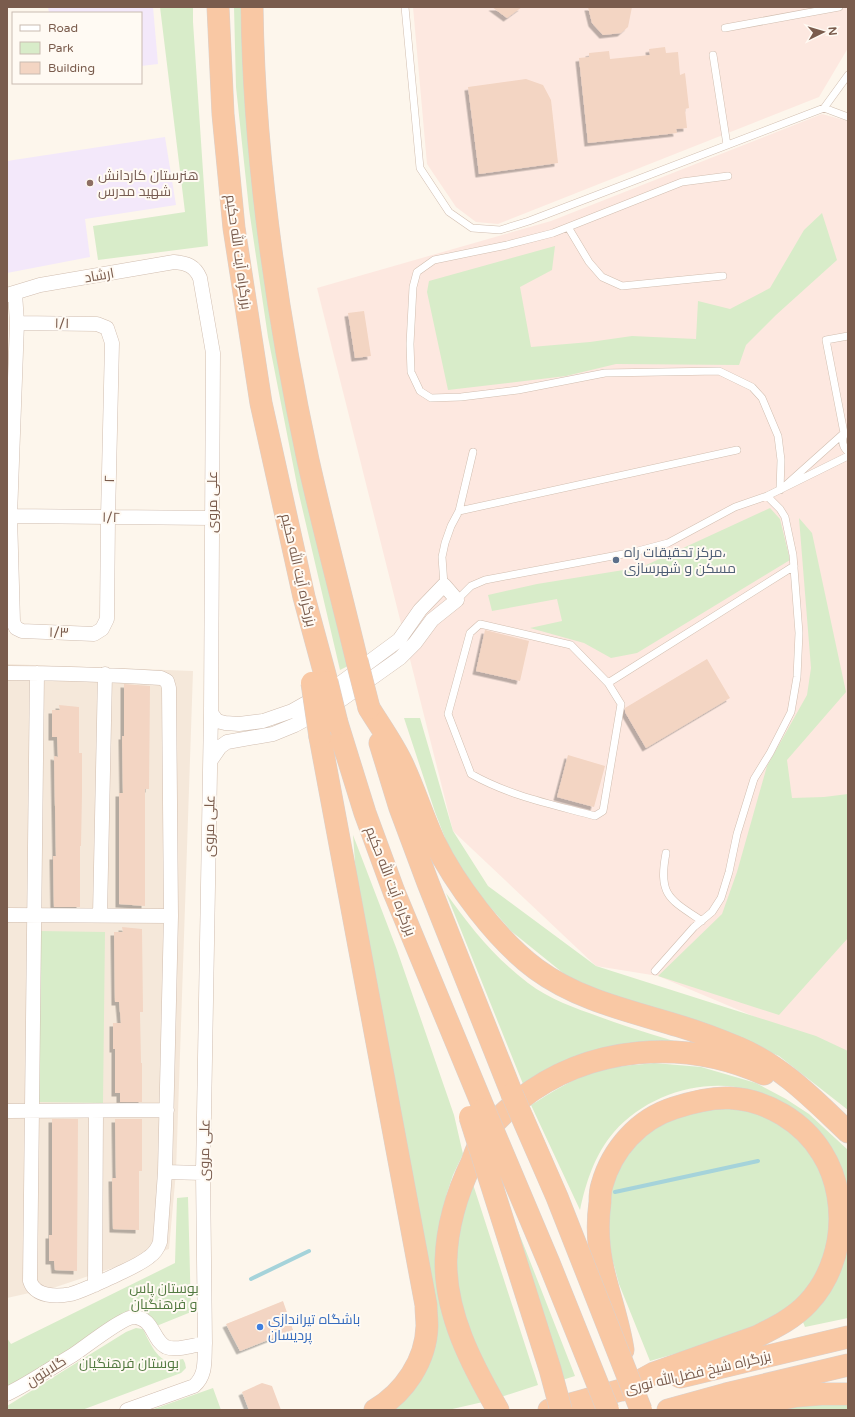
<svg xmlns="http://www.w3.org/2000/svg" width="855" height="1417" font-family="'Varela Round',Cairo,sans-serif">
  <defs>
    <filter id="shadow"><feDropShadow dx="-3.5" dy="3.5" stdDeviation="0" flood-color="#0004"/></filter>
  </defs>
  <rect width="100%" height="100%" fill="#fdf6ec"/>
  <path fill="#f5e8da" d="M 7,664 L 193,671 L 176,1172 L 169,1249 L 56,1287 L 7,1298 Z"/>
  <path fill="#fde8e0" d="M 413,7 L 848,7 L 848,48 L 819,97 L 498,224 L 476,222 L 456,207 L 427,164 Z
    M 822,114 L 848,121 L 848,1056 L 658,976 L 596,966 L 453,831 L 317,288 L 551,221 Z"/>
  <path fill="#f3e8fa" d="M 48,7 L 153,7 L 158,64 L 141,66 L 141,13 L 49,13 Z
    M 165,137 L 176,205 L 85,219 L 90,257 L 7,273 L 7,161 Z"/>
  <path fill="#d8ecc9" d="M 160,7 L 193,7 L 193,22 L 208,246 L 98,260 L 93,226 L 185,212 Z
    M 234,7 L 243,7 L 246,113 L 348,666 L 340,670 L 298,490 L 268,337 L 249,209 L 236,87 Z
    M 822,213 L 837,260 L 776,315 L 746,345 L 739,365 L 616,364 L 566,376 L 448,390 L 427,292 L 429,281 L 555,246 L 552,270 L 520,287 L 531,347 L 590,342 L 632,336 L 696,339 L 698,301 L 730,309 L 770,288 L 804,230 Z
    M 770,508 L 780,519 L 790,560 L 637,653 L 611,658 L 584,643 L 530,628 L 562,621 L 557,599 L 492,611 L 488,595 L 537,584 L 642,567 Z
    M 799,518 L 812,533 L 846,692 L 787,760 L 792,798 L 824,797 L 848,794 L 848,938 L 779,1015 L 658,976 L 722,914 L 737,872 L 767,766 L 807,695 L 811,668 Z
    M 404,718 L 420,718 L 453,831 L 488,886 L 596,966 L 816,1036 L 848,1051 L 848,1110 L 779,1056 L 702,1024 L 641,1008 L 568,977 L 511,931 L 470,884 L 450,851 L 435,812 Z
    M 353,835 L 397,950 L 454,1115 L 463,1154 L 453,1175 L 447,1193 L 443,1210 L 439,1236 L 483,1402 L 448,1410 L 395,1410 L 416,1385 L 430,1349 L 356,876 Z
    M 446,893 C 470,927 495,958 528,983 C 549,999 575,1008 600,1017 C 635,1030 671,1040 707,1051 L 687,1049 L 525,1089 Z
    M 39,931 L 105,932 L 103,1103 L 38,1102 Z
    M 654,1063 L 701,1067 L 756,1083 L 786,1099 L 809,1114 L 848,1150 L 848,1318 L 805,1327 L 801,1317 L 813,1305 L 844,1191 L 754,1092 C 749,1090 742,1088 736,1087 C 692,1081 644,1098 614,1132 C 595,1154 586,1182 580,1210 L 531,1105 C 551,1093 573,1078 596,1071 C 615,1066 635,1065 654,1063 Z
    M 716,1104 L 770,1114 L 807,1144 L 833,1201 L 827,1261 L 792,1309 L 747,1333 L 650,1361 L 619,1284 L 612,1258 L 607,1219 L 610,1184 L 628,1152 L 654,1127 Z
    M 471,1178 L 538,1385 L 501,1397 L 469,1335 L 452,1257 Z
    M 188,1197 L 191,1312 L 154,1327 L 138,1304 L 25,1379 L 7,1388 L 7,1338 L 11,1344 L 175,1263 L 177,1198 Z
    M 518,1231 L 526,1251 L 575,1376 L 559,1381 L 511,1233 Z
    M 136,1328 L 143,1329 C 147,1337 156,1358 166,1360 C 171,1361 178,1360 183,1359 L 185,1363 L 186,1368 L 181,1373 L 82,1410 L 7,1410 L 7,1406 L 126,1332 Z
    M 213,1388 L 221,1410 L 151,1410 Z
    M 848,1400 L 848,1410 L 753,1410 Z"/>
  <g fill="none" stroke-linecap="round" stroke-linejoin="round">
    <path stroke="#a5d3da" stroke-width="4" d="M 615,1192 L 758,1161
      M 251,1279 L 309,1251"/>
  </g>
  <path fill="#f3d5c3" filter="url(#shadow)" d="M 492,7 L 522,7 L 507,18 Z
    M 588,7 L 632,7 L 628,27 L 621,33 L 603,35 L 592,23 Z
    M 665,47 L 666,53 L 678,52 L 680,75 L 685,73 L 689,108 L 685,109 L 687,128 L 676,129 L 677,133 L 588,143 L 579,58 L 589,57 L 589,53 L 609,51 L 610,59 L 650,55 L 649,49 Z
    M 526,79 L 543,85 L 551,100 L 558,163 L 479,174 L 468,87 Z
    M 364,311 L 371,356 L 355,358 L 348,313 Z
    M 485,630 L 529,641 L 520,681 L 476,671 Z
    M 707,659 L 730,698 L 646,748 L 625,712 L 625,708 Z
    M 124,684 L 150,686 L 149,789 L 145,789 L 145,906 L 119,904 L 119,793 L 123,793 L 122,736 L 124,736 Z
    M 59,705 L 79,707 L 79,753 L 82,753 L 82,793 L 81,846 L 80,846 L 80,907 L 54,907 L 53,856 L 56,856 L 54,756 L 58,757 L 57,737 L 52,737 L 52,710 L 60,710 Z
    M 568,755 L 605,766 L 594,807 L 557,797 Z
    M 122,927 L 142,929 L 143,1012 L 140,1012 L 141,1063 L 142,1063 L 142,1102 L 120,1102 L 120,1093 L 115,1093 L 115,1049 L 113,1049 L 113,1023 L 121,1023 L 119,1002 L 115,1002 L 114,932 L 123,932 Z
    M 52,1119 L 78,1119 L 77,1271 L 55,1270 L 54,1261 L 49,1261 L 49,1235 L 52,1235 Z
    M 115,1119 L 142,1119 L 142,1171 L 139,1171 L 139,1230 L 113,1229 L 112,1178 L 116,1178 Z
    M 283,1301 L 293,1330 L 240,1351 L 226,1324 Z
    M 262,1383 L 272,1386 L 281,1410 L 249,1410 L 242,1392 Z"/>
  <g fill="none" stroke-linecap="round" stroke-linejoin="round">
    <defs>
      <path id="service" d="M 405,7 L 420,168 L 449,212 L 472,228 L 500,230 L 529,221 L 824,108 L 848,75
        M 725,28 L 839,7
        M 713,55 L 727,145
        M 824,108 L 848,117
        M 728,176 L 682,182 L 553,233 L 507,245 L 434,260 L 417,272 L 413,287 L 410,344 L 411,372 L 420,391 L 431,398 L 461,397 L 518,390 L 605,373 L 719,371 L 752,387 L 762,398 L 778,436 L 781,460 L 780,490
        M 568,227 L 589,262 L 602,277 L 622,286 L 723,276
        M 845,433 C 841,440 842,446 848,452
        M 786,485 L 844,433 L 826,340 L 848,336
        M 459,511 L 737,450
        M 444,585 L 442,557 L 445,543 L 451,526 L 459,511 L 473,452
        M 457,600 L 471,586 L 485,580 L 634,552 L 668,543 L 735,507 L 767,496 L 848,456
        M 480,624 L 571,645 L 608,683 L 621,704 L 603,811 L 595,816 C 551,804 510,796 471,774 L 448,714 L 470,633 Z
        M 608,683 L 794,566
        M 666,853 C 658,895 669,899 702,921
        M 655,971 L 694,927 L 712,912 L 721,898 L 729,872 L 737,834 L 754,779 L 770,753 L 791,712 L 797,677 L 799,633 L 793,555 L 785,517 L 780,509 L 767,496"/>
      <path id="minor" d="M 15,293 L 17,323 L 10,516 L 13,622 L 16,628 L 22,631 L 94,634 L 102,629 L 107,619 L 108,517 L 112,343 L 107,328 L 97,324 L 17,323
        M 7,295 L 40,285 L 174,262 C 187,263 195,266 200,278 L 213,353 L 211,713 L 203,1173 L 205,1343 C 204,1359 207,1375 194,1386 L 127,1410
        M 10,516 L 212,518
        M 7,673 C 59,673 110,675 161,678 L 167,681 L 169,688 L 171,916 L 165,1172 L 160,1242 C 158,1248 155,1253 149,1257 C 139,1265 126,1270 114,1276 C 100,1282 85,1290 71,1294 C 57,1297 35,1297 30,1281 L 37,673
        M 211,760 L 220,747 L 227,742 L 273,734 L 295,725 L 341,700 L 400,658 L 415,643 L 432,620 L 457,600 L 444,585 L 420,610 L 399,640 L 338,685 L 292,711 L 263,721 L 239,724 L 225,723 L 217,721 L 211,713
        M 7,915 L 171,916
        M 100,915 L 105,674
        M 7,1111 L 167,1110
        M 165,1172 L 203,1173
        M 95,1285 L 96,1111
        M 7,1394 C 30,1383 51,1368 73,1355 C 85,1347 123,1317 134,1317 C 154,1318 152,1340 166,1347 C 175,1351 196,1345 205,1343"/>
      <path id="trunk" d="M 218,7 L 223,114 L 234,228 L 261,403 L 304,597 L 327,682
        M 252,7 C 254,160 276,311 308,460 C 323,527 341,594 357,661
        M 369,708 C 380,726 393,744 402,763 C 414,788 422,815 434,841 C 455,884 497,940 536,969 C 578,1000 630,1011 679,1026 C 699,1032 720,1040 739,1048 C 782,1066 815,1101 848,1132
        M 337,723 L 365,813 L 394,892 L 484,1109
        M 320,737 L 426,1305 C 426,1312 427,1319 427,1326 C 426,1361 404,1393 375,1410
        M 380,743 L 400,808 L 428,883 L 512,1094
        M 680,1377 L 848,1337
        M 623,1390 L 654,1373 L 758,1336 C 776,1327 794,1318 808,1303 C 824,1286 834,1263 838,1241 C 843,1212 838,1178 822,1153 C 803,1122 767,1100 730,1098 C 712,1097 692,1102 674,1108 C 639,1119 612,1149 602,1185 C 600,1191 600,1197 600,1202 C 597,1224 598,1247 603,1269 C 609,1296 619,1322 623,1350
        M 699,1409 L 730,1409 L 796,1396 L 821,1394 L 848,1394
        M 498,1410 C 472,1365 445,1314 446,1260 C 447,1226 457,1193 472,1162 C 475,1153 479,1142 485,1135 C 494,1121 507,1110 519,1100 C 589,1045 684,1038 764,1074
        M 549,1410 L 621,1390
        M 668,1410 L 726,1394 L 848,1365"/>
    </defs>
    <use href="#service" stroke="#d1beb0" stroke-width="8"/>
    <use href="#minor" stroke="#d1beb0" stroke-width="15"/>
    <use href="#trunk" stroke="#dad1cd" stroke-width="23"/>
    <use href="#service" stroke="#fff" stroke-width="7"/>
    <use href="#minor" stroke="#fff" stroke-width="14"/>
    <use href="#trunk" stroke="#f9c8a4" stroke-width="22"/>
    <defs>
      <path id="trunk-bridge" d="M 357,661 L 369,708
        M 327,682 L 337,723
        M 312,683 L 320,737
        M 512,1094 L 557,1197 L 641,1410
        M 484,1109 L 549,1263 L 608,1410
        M 470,1117 L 550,1369 L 561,1410"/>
    </defs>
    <use href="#trunk-bridge" stroke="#dad1cd" stroke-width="23" stroke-linecap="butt"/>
    <use href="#trunk-bridge" stroke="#f9c8a4" stroke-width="22"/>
  </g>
  <circle fill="#8d6e63" stroke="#fffaf3" stroke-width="1.5" cx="90" cy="183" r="4"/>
  <circle fill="#5c6f8a" stroke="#fffaf3" stroke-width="1.5" cx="616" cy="560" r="4"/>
  <circle fill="#3f7fe0" stroke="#fffaf3" stroke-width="1.5" cx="260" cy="1327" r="4"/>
  <g text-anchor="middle" stroke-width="4" stroke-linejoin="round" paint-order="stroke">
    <g font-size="14" fill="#785e54" stroke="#fffaf3" text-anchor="start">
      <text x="98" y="180">هنرستان کاردانش<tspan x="98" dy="16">شهید مدرس</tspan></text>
    </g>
    <g font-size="14" fill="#7a5c4d" stroke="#fffaf3">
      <text transform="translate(239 252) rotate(82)" y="5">بزرگراه آیت الله حکیم</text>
      <text transform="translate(99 275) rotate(-10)" y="5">ارشاد</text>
      <text transform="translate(62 323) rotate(1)" y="5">۱/۱</text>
      <text transform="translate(109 479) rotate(-89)" y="5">۲</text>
      <text transform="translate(212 502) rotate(-90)" y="5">علی مروی</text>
      <text transform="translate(111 517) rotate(1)" y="5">۱/۲</text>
      <text transform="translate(299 570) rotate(77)" y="5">بزرگراه آیت الله حکیم</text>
      <text transform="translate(59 632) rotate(2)" y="5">۱/۳</text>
      <text transform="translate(209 826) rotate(-89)" y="5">علی مروی</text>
      <text transform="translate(391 881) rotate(69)" y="5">بزرگراه آیت الله حکیم</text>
      <text transform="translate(204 1150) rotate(-89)" y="5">علی مروی</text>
      <text transform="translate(46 1371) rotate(-32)" y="5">گلابتون</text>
      <text transform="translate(698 1372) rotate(-13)" y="5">بزرگراه شیخ فضل‌الله نوری</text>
    </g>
    <g font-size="14" fill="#4e5e75" stroke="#fffaf3" text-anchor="start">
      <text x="624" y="557">مرکز تحقیقات راه،<tspan x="624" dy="16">مسکن و شهرسازی</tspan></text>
    </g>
    <g font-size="14" fill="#537a41" stroke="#fffaf3">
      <text x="164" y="1293">بوستان پاس<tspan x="164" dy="16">و فرهنگیان</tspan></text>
      <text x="129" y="1368">بوستان فرهنگیان</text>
    </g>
    <g font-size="14" fill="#366cbe" stroke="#fffaf3" text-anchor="start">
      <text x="268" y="1324">باشگاه تیراندازی<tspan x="268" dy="16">پردیسان</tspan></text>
    </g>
  </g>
  <rect width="855" height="1417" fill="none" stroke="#7a5c4d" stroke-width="16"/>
  <rect x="12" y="12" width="130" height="72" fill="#fffaf3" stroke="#cabbb1"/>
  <rect x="20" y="25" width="20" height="6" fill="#ffffff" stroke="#cabbb1"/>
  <text x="48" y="32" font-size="12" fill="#7a5c4d">Road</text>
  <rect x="20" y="42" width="20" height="12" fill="#d8ecc9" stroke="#cabbb1"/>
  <text x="48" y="52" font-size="12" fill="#7a5c4d">Park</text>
  <rect x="20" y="62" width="20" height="12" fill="#f3d5c3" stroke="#cabbb1"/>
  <text x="48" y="72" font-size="12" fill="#7a5c4d">Building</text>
  <g transform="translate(823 32) rotate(85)" stroke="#fffaf3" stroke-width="3" paint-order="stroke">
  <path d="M0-3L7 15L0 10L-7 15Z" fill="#7a5c4d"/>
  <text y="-6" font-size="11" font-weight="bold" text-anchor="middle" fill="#7a5c4d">N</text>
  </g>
</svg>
